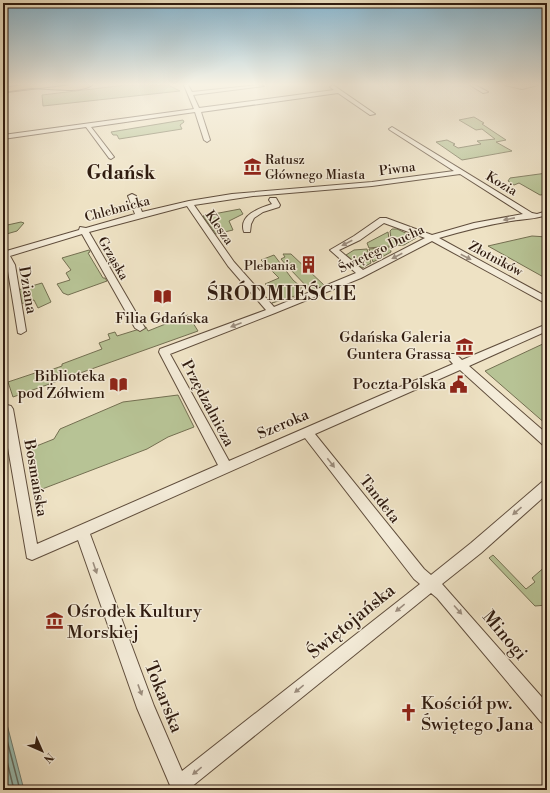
<svg xmlns="http://www.w3.org/2000/svg" width="550" height="793" font-family="'Libre Bodoni',serif">
  <rect width="100%" height="100%" fill="#eee2c4"/>
  <filter id="stains"><feTurbulence type="fractalNoise" baseFrequency=".005" numOctaves="4"/><feColorMatrix values="0 0 0 0 .2 0 0 0 0 .09 0 0 0 0 .02 0 0 0 .5 -.17"/></filter>
  <radialGradient id="worn" r=".72"><stop offset=".6" stop-color="#630" stop-opacity="0"/><stop offset="1" stop-color="#630" stop-opacity=".3"/></radialGradient>
  <path fill="#b7c395" stroke="#747052" d="M 126,85 L 168,85 L 180,91 L 43,106 L 42,95 Z
    M 474,117 L 484,123 L 482,124 L 506,140 L 496,142 L 512,151 L 462,160 L 436,142 L 447,140 L 455,144 L 453,145 L 458,148 L 481,144 L 477,141 L 495,139 L 482,129 L 476,130 L 459,120 Z
    M 183,120 L 184,122 L 180,125 L 182,129 L 119,139 L 117,135 L 113,135 L 111,132 Z
    M 547,173 L 547,194 L 540,195 L 519,183 L 514,185 L 508,181 L 510,178 Z
    M 240,209 L 243,214 L 229,221 L 233,230 L 216,234 L 203,216 Z
    M 21,222 L 24,223 L 17,231 L 3,235 L 3,226 Z
    M 392,229 L 397,229 L 416,238 L 404,245 L 392,246 L 390,231 Z
    M 388,232 L 390,246 L 369,248 L 367,243 Z
    M 532,236 L 547,237 L 547,279 L 488,246 Z
    M 390,247 L 391,252 L 373,262 L 369,249 Z
    M 367,249 L 371,263 L 362,268 L 346,255 L 354,250 Z
    M 89,250 L 90,252 L 88,253 L 103,278 L 105,278 L 107,281 L 68,295 L 63,293 L 57,284 L 70,280 L 66,273 L 71,270 L 62,258 Z
    M 283,254 L 291,254 L 325,286 L 311,291 L 289,268 L 293,265 L 291,263 L 286,265 L 281,259 L 285,257 Z
    M 274,255 L 293,280 L 301,287 L 301,289 L 297,290 L 298,295 L 272,303 L 283,298 L 272,288 L 270,288 L 265,284 L 279,278 L 261,260 Z
    M 42,283 L 51,302 L 38,308 L 34,300 L 20,304 L 18,290 Z
    M 188,315 L 198,331 L 13,397 L 8,382 L 41,371 L 42,373 L 62,366 L 62,364 L 102,349 L 99,343 L 110,339 L 108,334 L 115,332 L 117,336 L 146,327 L 148,331 Z
    M 547,342 L 547,425 L 485,371 Z
    M 178,395 L 194,427 L 168,437 L 147,449 L 37,491 L 29,449 L 54,439 L 60,429 L 123,402 Z
    M 493,555 L 526,589 L 535,582 L 532,578 L 547,565 L 547,605 L 535,606 L 489,558 Z"/>
  <path fill="#99beb3" stroke="#6f7d72" d="M 3,709 L 24,790 L 3,790 Z"/>
  <g fill="none" stroke-linecap="round" stroke-linejoin="round">
    <path stroke="#646d62" stroke-width="1.5" d="M 3,725 L 20,790
      M 3,745 L 14,790"/>
    <defs>
      <path id="minor" d="M 184,85 L 188,85 L 192,92 L 258,85 L 264,86 L 193,95 L 199,108 L 334,90 L 330,87 L 333,85 L 375,114 L 370,115 L 338,93 L 201,112 L 210,140 L 207,142 L 204,140 L 195,112 L 91,127 L 114,157 L 111,159 L 109,158 L 86,127 L 3,139 L 3,135 L 194,109 Z
        M 470,85 L 475,85 L 488,92 L 483,93 Z
        M 505,85 L 538,85 L 522,89 Z
        M 392,127 L 532,213 L 537,214 L 547,211 L 547,215 C 535,219 523,219 511,221 C 486,225 463,231 439,238 L 547,297 L 547,304 L 432,241 L 361,278 L 275,313 L 170,354 L 229,461 L 453,364 L 447,357 L 448,354 L 456,354 L 462,360 L 547,324 L 547,331 L 469,366 L 547,434 L 547,446 L 543,445 L 460,370 L 315,434 L 424,569 L 431,575 L 471,543 L 542,482 L 547,480 L 547,494 L 481,553 L 442,584 L 547,703 L 547,725 L 541,722 L 437,598 L 431,593 L 190,788 L 190,790 L 172,790 L 137,708 L 78,540 L 32,560 L 27,558 L 3,419 L 3,406 L 7,405 L 11,406 L 13,409 L 37,544 L 218,465 L 159,352 L 160,349 L 266,310 L 228,266 L 187,206 L 89,232 L 145,328 L 140,331 L 135,328 L 82,234 L 10,256 L 15,265 L 26,331 L 21,334 L 18,333 L 7,265 L 3,258 L 3,252 L 79,230 L 80,227 L 86,228 L 135,214 L 128,196 L 132,194 L 136,196 L 142,212 L 189,201 L 232,194 L 372,182 L 454,171 L 390,130 L 389,129 ZM 460,174 L 523,214 L 474,223 L 432,235 L 386,218 L 380,218 L 354,236 L 330,250 L 356,273 L 274,307 L 234,262 L 194,205 L 253,196 L 372,186 ZM 384,223 L 425,238 L 363,270 L 339,250 L 360,240 ZM 305,438 L 414,579 L 420,584 L 182,771 L 154,706 L 90,534 Z
        M 3,170 L 6,172 L 6,176 L 3,177 Z
        M 270,198 L 276,198 L 280,205 L 279,207 L 263,212 L 254,218 L 251,224 L 250,232 L 244,232 C 238,215 260,208 272,204 L 269,200 Z"/>
      <path id="primary" d="M 22,85 L 92,85 C 81,94 45,88 31,88 C 22,89 12,91 3,92 L 3,88 Z"/>
    </defs>
    <use href="#minor" stroke="#604e3d" stroke-width="2"/>
    <use href="#primary" stroke="#301c10" stroke-width="2"/>
    <use href="#minor" fill="#f4ecd9" fill-rule="evenodd"/>
    <use href="#primary" fill="#e7c182" fill-rule="evenodd"/>
    <path stroke="#301c10" stroke-width="1" d="M 3,93 L 68,85"/>
  </g>
  <defs><path id="oneway-solid" d="M-6-.8H1V-3.2L6.5 0L1 3.2V.8H-6Z"/></defs>
  <g fill="#9c8e7f">
    <use href="#oneway-solid" transform="translate(509 219) rotate(169)"/>
    <use href="#oneway-solid" transform="translate(347 243) rotate(153)"/>
    <use href="#oneway-solid" transform="translate(397 256) rotate(153)"/>
    <use href="#oneway-solid" transform="translate(466 257) rotate(28)"/>
    <use href="#oneway-solid" transform="translate(236 325) rotate(159)"/>
    <use href="#oneway-solid" transform="translate(331 463) rotate(52)"/>
    <use href="#oneway-solid" transform="translate(517 511) rotate(139)"/>
    <use href="#oneway-solid" transform="translate(95 568) rotate(71)"/>
    <use href="#oneway-solid" transform="translate(400 608) rotate(141)"/>
    <use href="#oneway-solid" transform="translate(458 610) rotate(48)"/>
    <use href="#oneway-solid" transform="translate(299 689) rotate(141)"/>
    <use href="#oneway-solid" transform="translate(140 690) rotate(70)"/>
    <use href="#oneway-solid" transform="translate(197 771) rotate(141)"/>
  </g>
  <linearGradient id="sky" x2="0" y2="1"><stop stop-color="#88b8d3"/><stop offset="0.43" stop-color="#f7f2e4"/><stop offset="1" stop-color="#f7f2e4" stop-opacity="0"/></linearGradient>
  <rect width="550" height="196" fill="url(#sky)"/>
  <defs>
    <symbol id="museum-bare" viewBox="-9 -9 18 18"><path d="M0-6L6-3V-2H-6V-3ZM-5-1h2V3h-2ZM-1-1h2V3h-2ZM3-1h2V3H3ZM-6 4H6V6H-6Z" fill="#8f2418" stroke="#f4ecd9" stroke-width="2.5" paint-order="stroke"/></symbol>
    <symbol id="building-bare" viewBox="-9 -9 18 18"><path d="M-4-6H4V6H1V3H-1V6H-4ZM-2.5-4.3h1.7v1.8h-1.7ZM.8-4.3h1.7v1.8H.8ZM-2.5-1h1.7V.8h-1.7ZM.8-1h1.7V.8H.8Z" fill="#8f2418" stroke="#f4ecd9" stroke-width="2.5" paint-order="stroke"/></symbol>
    <symbol id="library-bare" viewBox="-9 -9 18 18"><path d="M-6-4Q-3-5.5-.7-3.5V5Q-3 3-6 4ZM6-4Q3-5.5 .7-3.5V5Q3 3 6 4Z" fill="#8f2418" stroke="#f4ecd9" stroke-width="2.5" paint-order="stroke"/></symbol>
    <symbol id="civic-bare" viewBox="-9 -9 18 18"><path d="M-.6-6.5H3V-4.5H.6V-3L4-1V1h2V6H-6V1h2V-1L-.6-3ZM-1.2 2.5V6h2.4V2.5Z" fill="#8f2418" stroke="#f4ecd9" stroke-width="2.5" paint-order="stroke"/></symbol>
    <symbol id="church-bare" viewBox="-9 -9 18 18"><path d="M-1.2-6h2.4v3.5h3.3v2.4h-3.3V6h-2.4V-.1h-3.3v-2.4h3.3Z" fill="#8f2418" stroke="#f4ecd9" stroke-width="2.5" paint-order="stroke"/></symbol>
  </defs>
  <g fill-rule="evenodd">
    <use href="#museum-bare" x="240" y="154" width="25" height="25"/>
    <use href="#building-bare" x="296" y="252" width="25" height="25"/>
    <use href="#library-bare" x="150" y="284" width="25" height="25"/>
    <use href="#museum-bare" x="452" y="334" width="25" height="25"/>
    <use href="#civic-bare" x="446" y="372" width="25" height="25"/>
    <use href="#library-bare" x="106" y="372" width="25" height="25"/>
    <use href="#museum-bare" x="42" y="608" width="25" height="25"/>
    <use href="#church-bare" x="396" y="700" width="25" height="25"/>
  </g>
  <g text-anchor="middle" stroke-width="3" stroke-linejoin="round" paint-order="stroke">
    <g font-size="13" fill="#301c10" stroke="#f4ecd9" text-anchor="start">
      <text x="265" y="164">Ratusz<tspan x="265" dy="15">Głównego Miasta</tspan></text>
      <text x="296" y="270" text-anchor="end">Plebania</text>
    </g>
    <g font-size="13" fill="#301c10" stroke="#f4ecd9">
      <text transform="translate(397 168) rotate(-7)" y="5">Piwna</text>
      <text transform="translate(502 183) rotate(31)" y="5">Kozia</text>
      <text transform="translate(117 208) rotate(-15)" y="5">Chlebnicka</text>
      <text transform="translate(220 227) rotate(55)" y="5">Klesza</text>
      <text transform="translate(381 248) rotate(-26)" y="5">Świętego Ducha</text>
      <text transform="translate(114 258) rotate(60)" y="5">Grząska</text>
      <text transform="translate(496 258) rotate(28)" y="5">Złotników</text>
    </g>
    <g font-size="15" fill="#301c10" stroke="#f4ecd9">
      <text transform="translate(28 290) rotate(80)" y="5">Dziana</text>
      <text transform="translate(208 403) rotate(62)" y="5">Przędzalnicza</text>
      <text transform="translate(283 424) rotate(-23)" y="5">Szeroka</text>
      <text transform="translate(36 478) rotate(80)" y="5">Bosmańska</text>
      <text transform="translate(380 499) rotate(52)" y="5">Tandeta</text>
    </g>
    <g font-size="15" fill="#301c10" stroke="#f4ecd9" text-anchor="end">
      <text x="162" y="323" text-anchor="middle">Filia Gdańska</text>
      <text x="451" y="342">Gdańska Galeria<tspan x="451" dy="17">Guntera Grassa</tspan></text>
      <text x="105" y="381">Biblioteka<tspan x="105" dy="17">pod Żółwiem</tspan></text>
      <text x="446" y="389">Poczta Polska</text>
    </g>
    <g font-size="18" fill="#301c10" stroke="#f4ecd9" text-anchor="start">
      <text x="67" y="617">Ośrodek Kultury<tspan x="67" dy="21">Morskiej</tspan></text>
      <text x="421" y="709">Kościół pw.<tspan x="421" dy="21">Świętego Jana</tspan></text>
    </g>
    <g font-size="18" fill="#301c10" stroke="#f4ecd9">
      <text transform="translate(351 621) rotate(-39)" y="6">Świętojańska</text>
      <text transform="translate(505 635) rotate(50)" y="6">Minogi</text>
      <text transform="translate(164 697) rotate(68)" y="6">Tokarska</text>
    </g>
    <g font-size="19" font-weight="bold" fill="#301c10" stroke="#f4ecd9">
      <text x="121" y="179">Gdańsk</text>
    </g>
    <g font-size="19" font-weight="bold" letter-spacing="1" fill="#301c10" stroke="#f4ecd9">
      <text x="282" y="300">ŚRÓDMIEŚCIE</text>
    </g>
  </g>
  <rect width="550" height="793" fill="none" stroke="#eee2c4" stroke-width="16"/>
  <rect x="4" y="4" width="542" height="785" fill="none" stroke="#301c10" stroke-width="2"/>
  <rect x="8" y="8" width="534" height="777" fill="none" stroke="#301c10"/>
  <g transform="translate(42 751) rotate(135)" stroke="#f4ecd9" stroke-width="3" paint-order="stroke">
  <path d="M0-3L7 15L0 10L-7 15Z" fill="#301c10"/>
  <text y="-6" font-size="11" font-weight="bold" text-anchor="middle" fill="#301c10">N</text>
  </g>
  <rect width="100%" height="100%" filter="url(#stains)"/>
  <rect width="100%" height="100%" fill="url(#worn)"/>
</svg>
